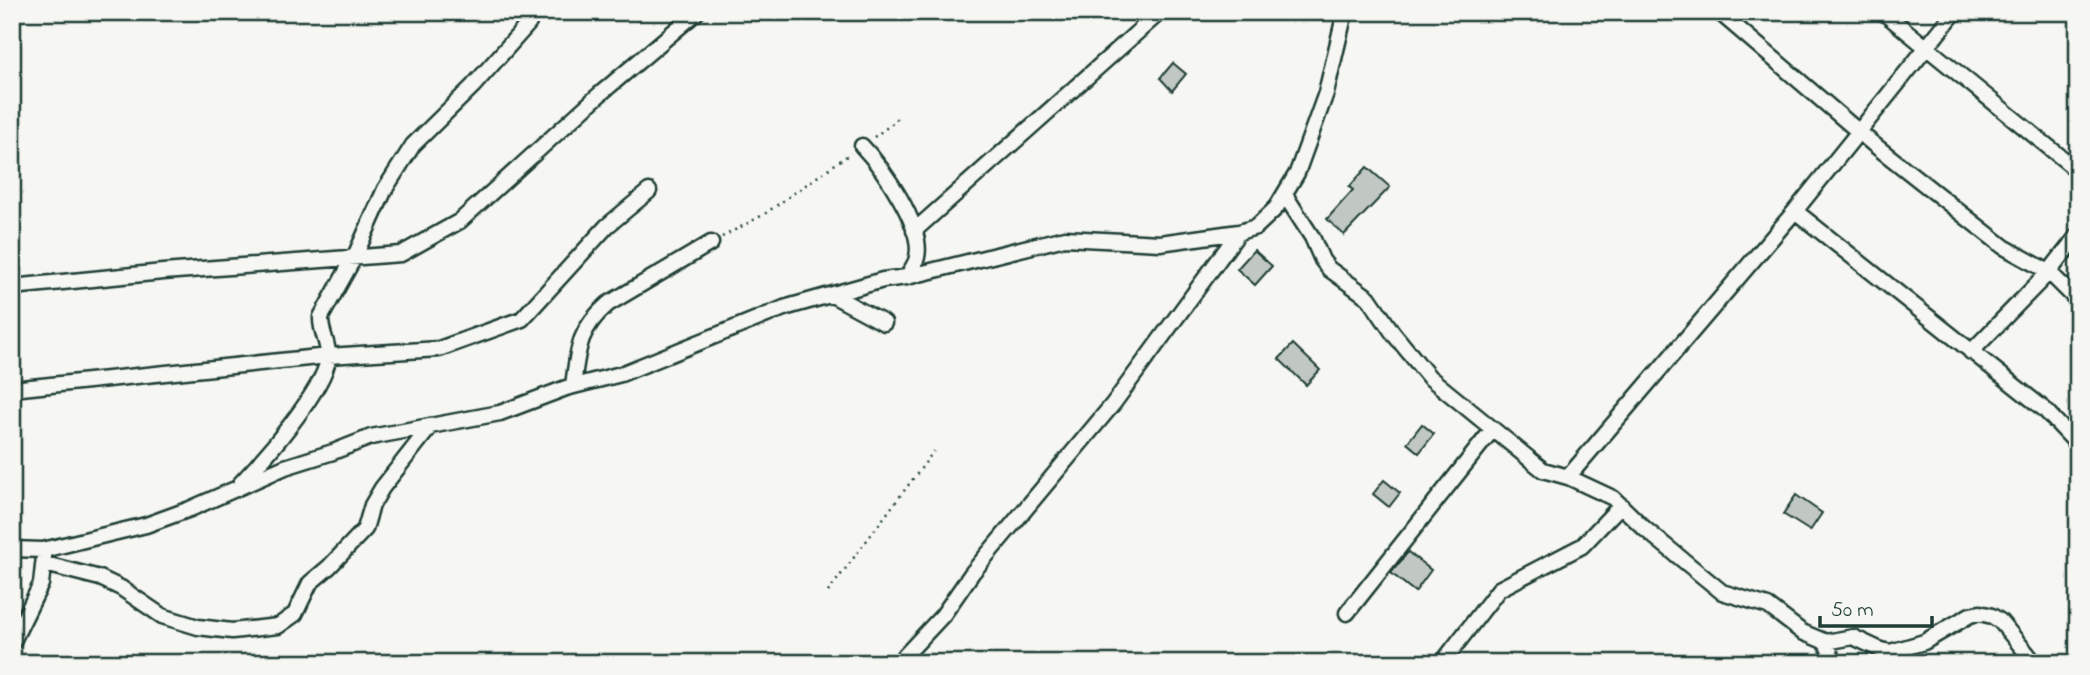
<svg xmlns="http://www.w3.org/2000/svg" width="2090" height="675" font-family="'Indie Flower',sans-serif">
  <rect width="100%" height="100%" fill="#f6f6f2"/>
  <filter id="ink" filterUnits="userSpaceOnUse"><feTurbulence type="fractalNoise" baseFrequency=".0143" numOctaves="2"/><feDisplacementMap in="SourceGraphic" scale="14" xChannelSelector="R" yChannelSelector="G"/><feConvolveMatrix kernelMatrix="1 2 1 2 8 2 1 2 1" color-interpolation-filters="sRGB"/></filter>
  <g filter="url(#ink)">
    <path fill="#c1c8c3" stroke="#1f3d34" stroke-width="2" d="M 1173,63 L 1186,74 L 1172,91 L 1160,78 Z
      M 1367,167 L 1390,187 L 1344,235 L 1327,219 L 1353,190 L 1349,187 Z
      M 1254,250 L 1272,266 L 1255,285 L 1237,269 Z
      M 1293,344 L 1320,370 L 1306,385 L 1279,359 Z
      M 1422,424 L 1434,434 L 1419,453 L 1407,443 Z
      M 1384,480 L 1400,493 L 1389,507 L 1373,494 Z
      M 1796,495 L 1822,513 L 1810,531 L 1783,514 Z
      M 1408,552 L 1431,570 L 1415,592 L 1391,573 Z"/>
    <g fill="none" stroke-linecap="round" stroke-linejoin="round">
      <defs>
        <path id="minor" d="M 1719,12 L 1872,143 L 2004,247 L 2049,272 L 2078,301
          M 1883,12 L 2078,171
          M 862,146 C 882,167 924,226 917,257 C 916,264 910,271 907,277
          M 1285,195 L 1312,237 L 1322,260 L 1329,269 L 1369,298 L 1393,333 L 1429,377 L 1543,470 L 1568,477 L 1613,498 L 1645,529 L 1722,592 L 1768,606 L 1802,632 L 1826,642 L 1853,637 L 1881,650 L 1890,652 L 1924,642 L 1970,615 L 1980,613 L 1992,616 L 2000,621 L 2035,663
          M 1795,211 L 2044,409 L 2078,445
          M 914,231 L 1160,12
          M 12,287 L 163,272 L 401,254 L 460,221 L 600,94 L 697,12
          M 832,295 L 884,323
          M 1971,352 L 2049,272 L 2078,235
          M 573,386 C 578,349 578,330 608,304 L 711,243
          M 12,389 L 328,356 L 439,349 L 522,319 L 607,226 L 649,191
          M 1568,477 L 1795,211 L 1955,12
          M 240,484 C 263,460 324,390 328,359 C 330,345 320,332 321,317 L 355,256 L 385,189 L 413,145 L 473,86 L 529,23
          M 12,549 L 43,550 L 146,525 L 190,509 L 285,467 L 333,452 L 371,437 L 500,413 L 566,388 L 621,374 L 784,308 L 883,280 L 907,277 L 1065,238 L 1160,243 L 1239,232 L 1256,227 L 1276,208 L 1297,173 L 1326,93 L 1345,12
          M 45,564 L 100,578 L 121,588 L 162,616 L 198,627 L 232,631 L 278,626 L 295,614 L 310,583 L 329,567 L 365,529 L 372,505 L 382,488 L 430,427
          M 1347,613 L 1493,429
          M 1826,642 L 1834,663
          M 12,643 L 41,584 L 44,557
          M 898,663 L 943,615 L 972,573 L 1113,404 L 1239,232
          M 1442,663 L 1499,589 L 1582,546 L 1621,505"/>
      </defs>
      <use href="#minor" stroke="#1f3d34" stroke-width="19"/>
      <path stroke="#1f3d34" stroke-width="2.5" stroke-dasharray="2 5" stroke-linecap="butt" d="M 874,137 L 893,123 L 900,114
        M 722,237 L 763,215 L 851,153
        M 828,592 L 934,451"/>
      <use href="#minor" stroke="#f6f6f2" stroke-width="14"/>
    </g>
  </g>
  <rect width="2090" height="675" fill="none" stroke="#f6f6f2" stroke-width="42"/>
  <rect x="21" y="21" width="2048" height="633" fill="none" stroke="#1f3d34" stroke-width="2.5" filter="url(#ink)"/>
  <path d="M1820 616v10h112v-10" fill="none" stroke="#1f3d34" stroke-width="3.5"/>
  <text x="1831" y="616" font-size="21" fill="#1f3d34" stroke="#f6f6f2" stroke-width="5" paint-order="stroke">50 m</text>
</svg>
